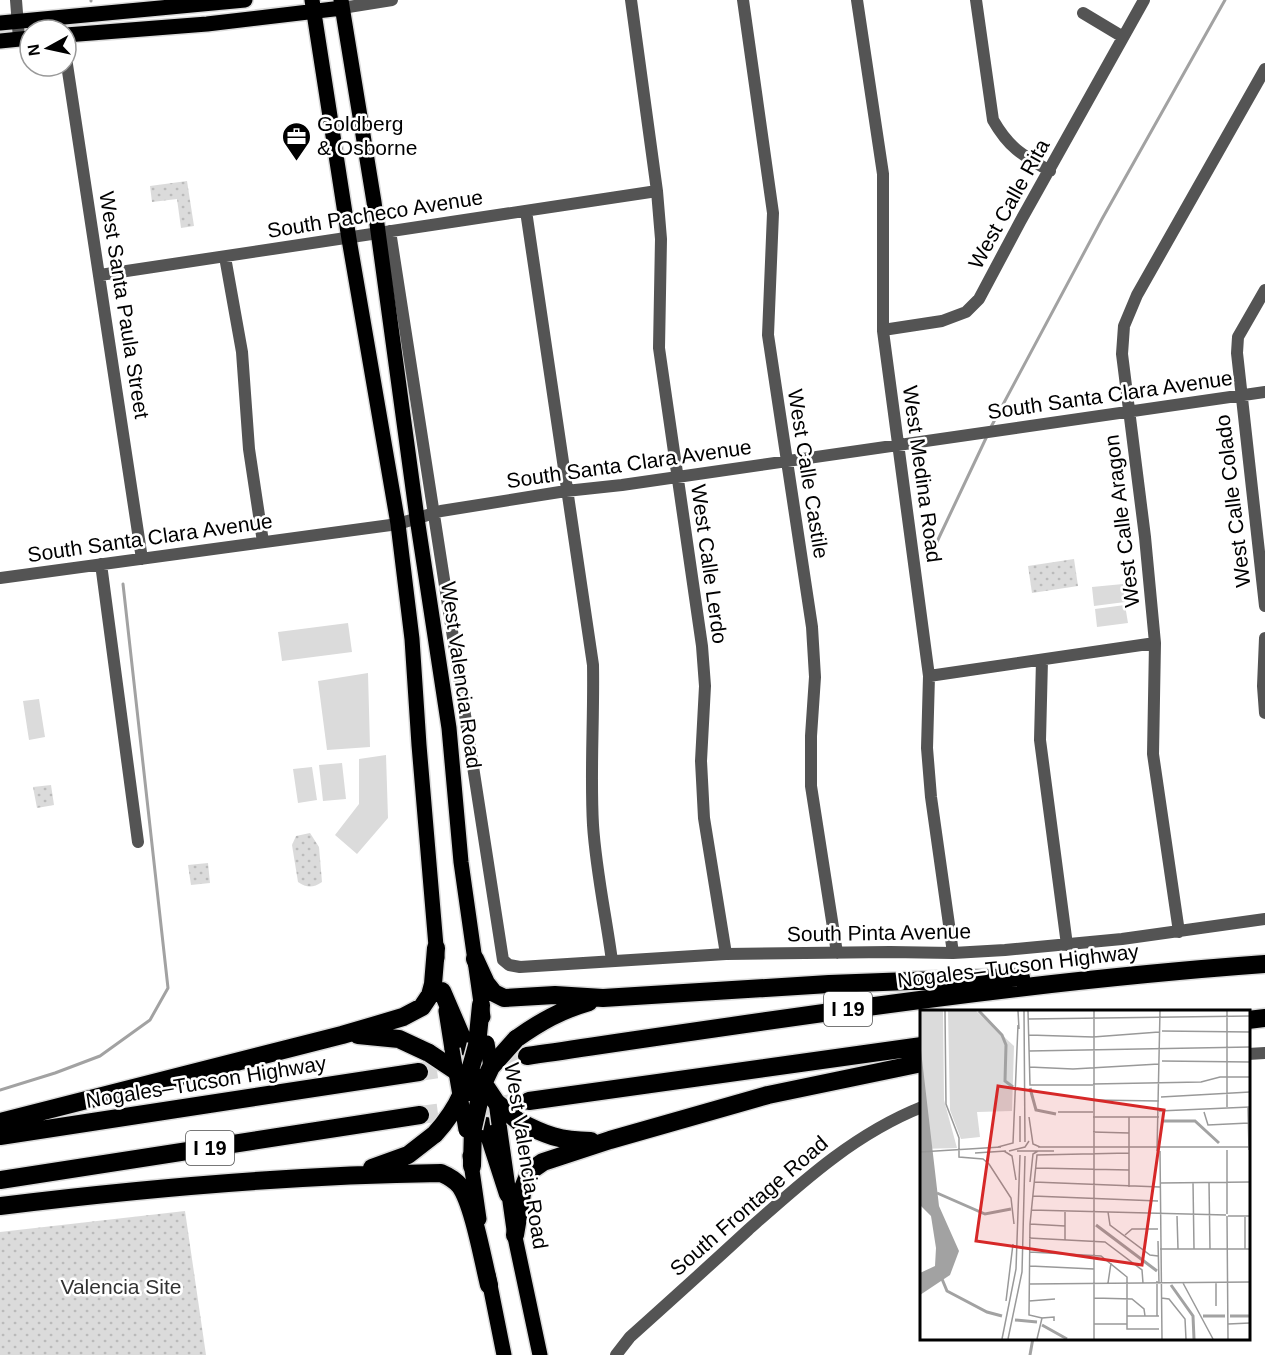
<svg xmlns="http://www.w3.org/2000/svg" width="1265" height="1355" font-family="Helvetica,sans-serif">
  <defs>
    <pattern id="green-dots" width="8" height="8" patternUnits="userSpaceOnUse" patternTransform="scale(1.5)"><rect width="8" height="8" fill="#dbdbdb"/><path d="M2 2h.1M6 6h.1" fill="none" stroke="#bababa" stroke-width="1.8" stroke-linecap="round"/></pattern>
  </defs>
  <rect width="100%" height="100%" fill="#fff"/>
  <path fill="url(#green-dots)" d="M 187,181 L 194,226 L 181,228 L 177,199 L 152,202 L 150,186 Z
    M 1074,559 L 1078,586 L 1032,593 L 1028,566 Z
    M 51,785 L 54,805 L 37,808 L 33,787 Z
    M 310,833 L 319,847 L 322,882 C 313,888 307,888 298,882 L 292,845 L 296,836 Z
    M 208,863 L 210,883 L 191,885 L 188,865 Z
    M 185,1211 L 206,1355 L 0,1355 L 0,1232 Z"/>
  <path fill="#dbdbdb" d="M 1123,584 L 1125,602 L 1094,606 L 1092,587 Z
    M 1125,605 L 1128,623 L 1097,627 L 1095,609 Z
    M 348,623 L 352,652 L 282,661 L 278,632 Z
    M 368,673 L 370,747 L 327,750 L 318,681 Z
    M 39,699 L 45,737 L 29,740 L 23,701 Z
    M 386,755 L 388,818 L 357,854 L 335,835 L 359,804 L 359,759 Z
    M 342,763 L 346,799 L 323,801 L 319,765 Z
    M 312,767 L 317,800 L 298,803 L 293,769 Z"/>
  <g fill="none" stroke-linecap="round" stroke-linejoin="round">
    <path stroke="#a2a2a2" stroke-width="3" d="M 91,0 L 91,1
      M 991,427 L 1102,219 L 1225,0
      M 935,546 L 987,436
      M 0,1090 L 55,1073 L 100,1056 L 150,1020 L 168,988 L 123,584
      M 1030,1355 L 1033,1338"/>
    <path stroke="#d9d9d9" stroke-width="18" stroke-dasharray="18 9" stroke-linecap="butt" d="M 419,1072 L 527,1056
      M 420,1115 L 529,1101"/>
    <defs>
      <path id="major" d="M 312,0 L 349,239 L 398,524 L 412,639 L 419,745 L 437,958
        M 341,0 L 374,202 L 417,518 L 449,728 L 461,862 L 483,1017
        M 0,23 L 245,0
        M 66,35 L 207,24 L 342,8
        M 0,41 L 30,38
        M 446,1011 L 452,1049
        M 499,1124 L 515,1237 L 540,1355
        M 470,1156 L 479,1219
        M 488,1275 L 504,1355"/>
      <path id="highway" d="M 475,959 L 486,983 L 494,993 L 504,998 L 555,995 L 603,998 L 829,984 L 1021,977
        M 442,991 L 466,1047
        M 1248,1020 L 1265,1018
        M 358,1035 L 399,1039 L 429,1053
        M 516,1039 C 540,1022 561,1010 589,1002
        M 477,1045 L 481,1005
        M 527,1056 C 772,1020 1017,982 1265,964
        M 529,1101 L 922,1046
        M 518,1121 C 545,1135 560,1141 591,1141
        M 0,1122 L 342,1035 L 403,1017 L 422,1007 L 430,995 L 433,984 L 436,948
        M 486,1126 L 508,1194
        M 0,1136 L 419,1072
        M 472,1166 L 473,1128
        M 372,1168 L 408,1155 L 435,1134
        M 0,1180 L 420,1115
        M 0,1206 C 146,1188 293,1175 441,1173 C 448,1176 455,1180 460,1186 C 473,1204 483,1261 489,1285
        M 515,1235 L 523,1188 L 530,1171 L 543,1162 L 610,1140 L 768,1095 L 922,1063"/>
    </defs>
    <use href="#major" stroke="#dbdbdb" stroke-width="18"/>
    <use href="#highway" stroke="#dbdbdb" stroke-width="21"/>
    <path stroke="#545454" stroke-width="12" d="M 16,0 L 19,39
      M 631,0 L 657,191 L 661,239 L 659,348 L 702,646 L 705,686 L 701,761 L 704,818 L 726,954
      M 743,0 L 773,213 L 768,335 L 812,627 L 815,677 L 811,736 L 811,786 L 837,953
      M 857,0 L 883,174 L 883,331 L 929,676 L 927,748 L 931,797 L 953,953
      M 976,0 L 993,120 C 1009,148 1022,155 1050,171
      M 342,8 L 392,0
      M 1083,13 L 1123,37
      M 66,58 L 142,559
      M 526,211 L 593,665 C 594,719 590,772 593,825 C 596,871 606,916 612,961
      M 390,231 L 503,960 L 509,965 L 520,967 L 726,954 L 890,952 L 953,953 L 1005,950 L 1122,939 L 1265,919
      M 225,257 L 242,352 L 249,449 L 263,542
      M 100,275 L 657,191
      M 1265,290 L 1238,337 L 1237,353 L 1265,606
      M 883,330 L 942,321 L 966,312 L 979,299 L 1020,222 L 1144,0
      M 101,564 L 138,842
      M 0,578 L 398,524 L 441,511 L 566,491 L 622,485 L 1265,392
      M 1265,638 L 1263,686 L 1265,713
      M 1042,660 L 1040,740 L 1067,945
      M 929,676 L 1155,643
      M 1179,932 L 1153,754 L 1155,643 L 1145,537 L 1122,354 L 1124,326 L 1137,295 L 1265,69
      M 1248,1054 L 1265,1053
      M 616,1355 L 630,1337 C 669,1302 709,1266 748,1230 C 802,1182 854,1134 922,1107"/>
    <use href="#major" stroke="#000" stroke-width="15"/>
    <use href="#highway" stroke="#000" stroke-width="18"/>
    <defs>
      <path id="major-bridge" d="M 487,1043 L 491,1067
        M 452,1049 L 466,1130
        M 496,1102 L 499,1124"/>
      <path id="highway-bridge" d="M 429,1053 L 456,1071 L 470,1092
        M 480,1078 L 496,1102 L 518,1121
        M 473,1128 L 483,1084 L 491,1067 L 516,1039
        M 435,1134 C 462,1104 467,1083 477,1045"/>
    </defs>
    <use href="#major-bridge" stroke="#dbdbdb" stroke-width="18" stroke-linecap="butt"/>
    <use href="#highway-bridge" stroke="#dbdbdb" stroke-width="21" stroke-linecap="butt"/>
    <use href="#major-bridge" stroke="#000" stroke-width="15"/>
    <use href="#highway-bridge" stroke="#000" stroke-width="18"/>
  </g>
  <defs>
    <symbol id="office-pin" viewBox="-11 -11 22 30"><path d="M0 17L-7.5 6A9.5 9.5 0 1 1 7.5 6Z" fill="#000" stroke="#fff"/><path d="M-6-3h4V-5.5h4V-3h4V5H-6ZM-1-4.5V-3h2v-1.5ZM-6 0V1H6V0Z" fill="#fff"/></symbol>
  </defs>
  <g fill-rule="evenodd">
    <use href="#office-pin" x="280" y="120" width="33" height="45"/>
  </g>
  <g text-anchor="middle" stroke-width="5" stroke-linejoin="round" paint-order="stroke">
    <g fill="#fff" stroke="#4c4c4c" stroke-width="1.5">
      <rect x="824" y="992" width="48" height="34" rx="4.5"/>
      <rect x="186" y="1131" width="48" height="34" rx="4.5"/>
    </g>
    <g font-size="20" font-weight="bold" fill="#000">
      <text x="848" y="1016">I 19</text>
      <text x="210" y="1155">I 19</text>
    </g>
    <g font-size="21" fill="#000" stroke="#fff" text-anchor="start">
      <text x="317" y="131">Goldberg<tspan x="317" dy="24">&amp; Osborne</tspan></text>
    </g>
    <g font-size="21" fill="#000" stroke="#fff">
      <text transform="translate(1009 204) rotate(-61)" y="7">West Calle Rita</text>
      <text transform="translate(375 214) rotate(-9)" y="7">South Pacheco Avenue</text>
      <text transform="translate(124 305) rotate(81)" y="7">West Santa Paula Street</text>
      <text transform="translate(1110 395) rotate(-8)" y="7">South Santa Clara Avenue</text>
      <text transform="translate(629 464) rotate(-8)" y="7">South Santa Clara Avenue</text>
      <text transform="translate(808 474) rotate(81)" y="7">West Calle Castile</text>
      <text transform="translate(922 474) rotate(82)" y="7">West Medina Road</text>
      <text transform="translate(1233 501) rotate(-97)" y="7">West Calle Colado</text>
      <text transform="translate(1122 521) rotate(-97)" y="7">West Calle Aragon</text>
      <text transform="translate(150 538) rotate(-8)" y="7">South Santa Clara Avenue</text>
      <text transform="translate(709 564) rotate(82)" y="7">West Calle Lerdo</text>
      <text transform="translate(461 675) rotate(82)" y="7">West Valencia Road</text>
      <text transform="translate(879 933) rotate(-1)" y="7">South Pinta Avenue</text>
      <text transform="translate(1018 966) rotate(-7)" y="7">Nogales–Tucson Highway</text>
      <text transform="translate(206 1082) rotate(-9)" y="7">Nogales–Tucson Highway</text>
      <text transform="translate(526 1156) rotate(81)" y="7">West Valencia Road</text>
      <text transform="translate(749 1206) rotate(-41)" y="7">South Frontage Road</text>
    </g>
    <g font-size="21" fill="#323232" stroke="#fff">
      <text x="121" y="1294">Valencia Site</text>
    </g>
  </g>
  <g transform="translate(920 1010)">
    <rect width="330" height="330" fill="#fff"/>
    <path d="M 0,1 L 23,1 L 24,90 L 37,138 L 0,139 ZM 28,1 L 56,1 L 94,36 L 92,101 L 57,102 L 60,127 L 41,129 L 30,100 Z" fill="#dbdbdb"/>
    <path d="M 0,32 L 19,196 L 39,241 L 30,265 L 0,285 L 0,263 L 15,256 L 16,238 L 11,206 L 0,195 Z" fill="#a2a2a2"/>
    <path fill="none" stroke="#a2a2a2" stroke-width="3" d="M 59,1 L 82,25 L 86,35 L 85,71 L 93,77M 110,78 L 116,100 L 136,104M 242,111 L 275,111 L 299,133M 17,183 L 65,204 L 91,199M 176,215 L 237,261M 22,269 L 27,281 L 67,302 L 82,306M 251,275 L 273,306 L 274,329M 283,306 L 305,306M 310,306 L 330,306M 95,310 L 117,312M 122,315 L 147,329"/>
    <path fill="none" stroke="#999" stroke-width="1.5" d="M 25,1 L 26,94 L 39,128 L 39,147 L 63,149 L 69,154 L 91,188 L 94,214M 98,1 L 99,19M 104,1 L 105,132M 108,1 L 110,75 L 173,75M 174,1 L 174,329M 108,9 L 330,6M 242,21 L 330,22M 109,25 L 173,27 L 239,22M 109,41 L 330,37M 242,51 L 330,52M 109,57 L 153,59 L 239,54M 173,74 L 281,72 L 300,67 L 330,67M 241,87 L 330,82M 173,90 L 239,91M 307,97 L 307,1M 328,97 L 329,140M 239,101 L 330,97M 138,102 L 173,102M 284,102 L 288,115 L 329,113M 100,106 L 100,132M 109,107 L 113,134 L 120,137M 173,107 L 239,107M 209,107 L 209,177M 173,122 L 209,123M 78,137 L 93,133 L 98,15M 118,137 L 330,137M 307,140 L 307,204M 84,141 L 92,146 L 96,170M 89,141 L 105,137 L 109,131M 97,141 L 134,141M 237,141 L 240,1M 240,141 L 242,329M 0,142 L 81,137M 55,143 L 86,141M 116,158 L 209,160M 110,172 L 113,144 L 118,141M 114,172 L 240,177M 273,172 L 274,239M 289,172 L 290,239M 240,173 L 330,172M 113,186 L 238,191M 111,200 L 306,205M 145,202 L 145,230M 188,202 L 190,215 L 230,245 L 238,246M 257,206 L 258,239M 307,206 L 308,329M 308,206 L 330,206M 325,207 L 325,239M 110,214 L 145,216M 205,225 L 212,219 L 238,219M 109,228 L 185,232 L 222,260 L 223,273M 238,231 L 239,274M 240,239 L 330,239M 110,242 L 181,246 L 207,267 L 207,319 L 239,319M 110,256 L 174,259M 296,272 L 296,296M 188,273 L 191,253M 263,273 L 293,329M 110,274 L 330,272M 174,288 L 212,289 L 224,299 L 225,306M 241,288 L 249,289 L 265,309 L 266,329M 86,291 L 93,234M 109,291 L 135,289M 207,306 L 239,306M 237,306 L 237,271M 122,308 L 109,305 L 110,214 L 117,145 L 209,143M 174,314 L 207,314M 308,314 L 330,313M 82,329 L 96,259 L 100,145M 88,329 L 102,262 L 105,146M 117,329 L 122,308 L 134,307 L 134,311"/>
    <path fill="#d62828" fill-opacity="0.15" stroke="#d62828" stroke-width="3" d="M 78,76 L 244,100 L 222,255 L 56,231 Z"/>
    <rect width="330" height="330" fill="none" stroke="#000" stroke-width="3"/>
  </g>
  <g transform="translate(48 48) rotate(262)"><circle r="28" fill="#ffffff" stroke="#999999" stroke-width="1.5"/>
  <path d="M0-4.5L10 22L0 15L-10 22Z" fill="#000000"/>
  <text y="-9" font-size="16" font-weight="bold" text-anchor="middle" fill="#000000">N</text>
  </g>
</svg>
